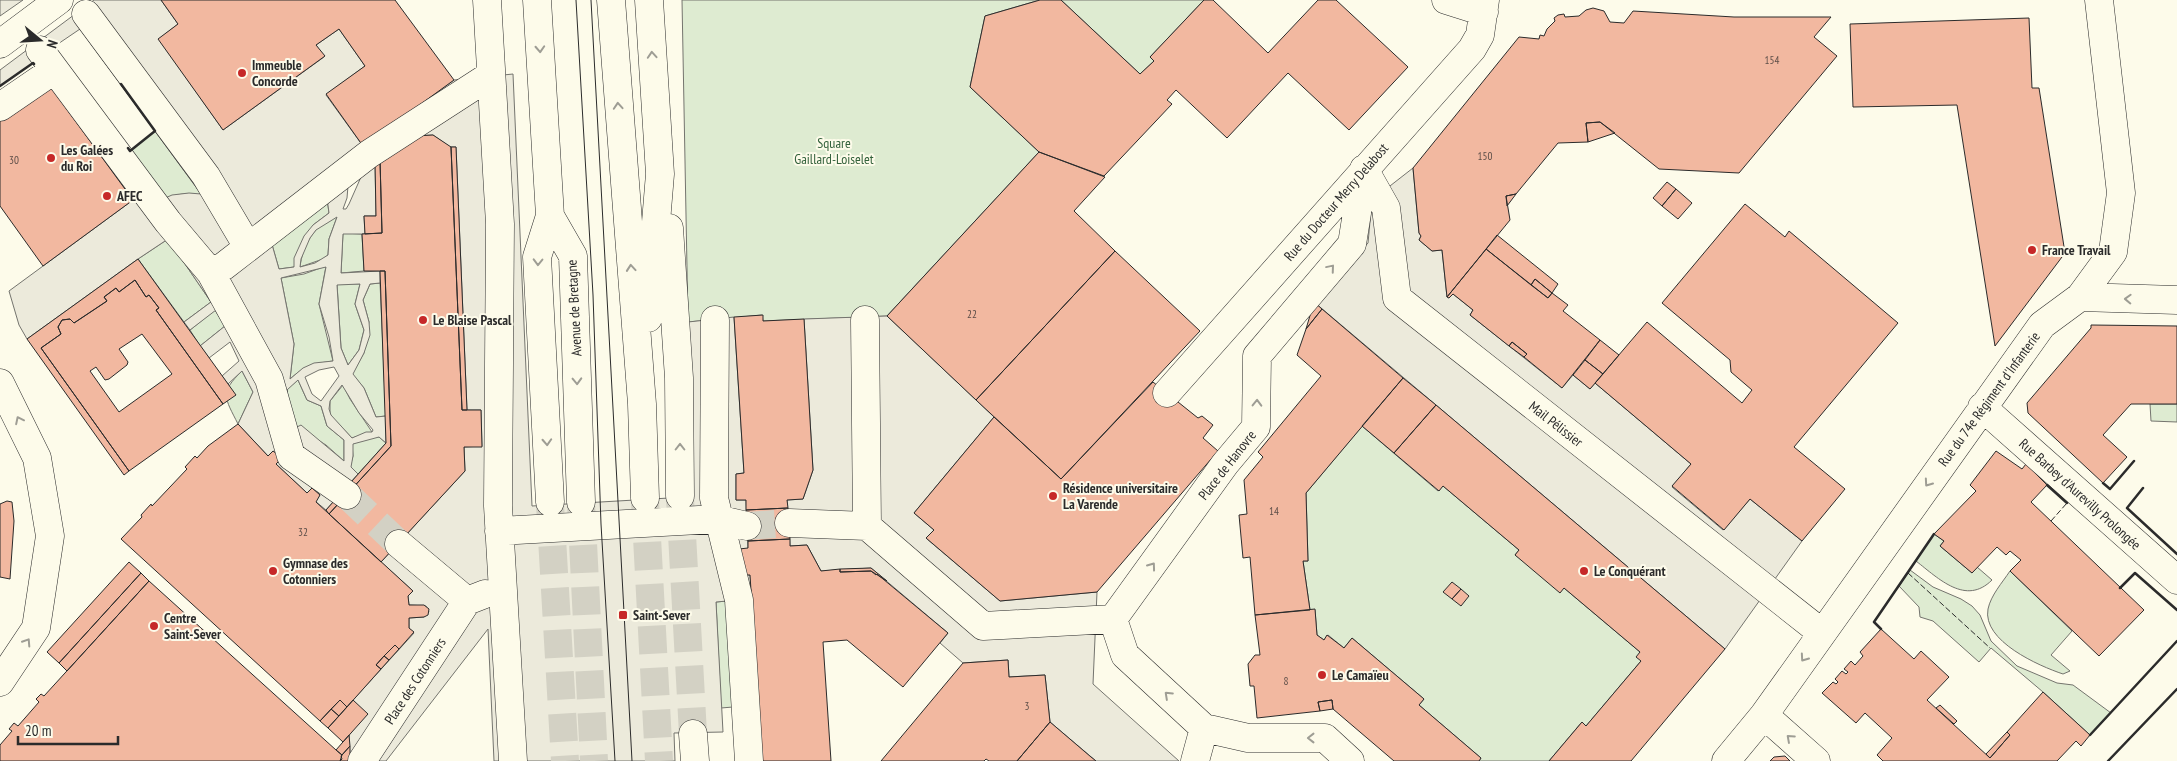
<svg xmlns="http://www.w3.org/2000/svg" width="2177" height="761" font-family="'PT Sans Narrow',sans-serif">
  <rect width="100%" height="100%" fill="#fdfbea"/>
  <path fill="#deebd1" stroke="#74746e" d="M 682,0 L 1040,0 L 985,16 L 970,87 L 1039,152 L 887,316 L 763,321 L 762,315 L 688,322 Z
    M 1061,0 L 1204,0 L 1150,57 L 1154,61 L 1140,74 Z
    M 155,131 L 202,195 C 188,193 176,193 163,200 L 130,151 Z
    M 327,198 L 329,213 L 313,225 L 294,267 L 279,269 L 271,241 Z
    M 337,217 L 329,239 L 328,255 L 323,259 L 300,267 C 302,247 315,222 337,217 Z
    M 343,233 L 362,234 L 364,271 L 341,273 Z
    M 168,239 L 211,302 L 184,322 L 138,259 Z
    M 326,266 L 319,304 L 333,361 C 312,364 306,365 290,379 L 294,344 L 281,278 L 304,274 Z
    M 380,283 L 386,416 L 376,417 L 364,388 L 352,374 L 364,353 L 369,322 L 363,300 L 370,284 Z
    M 337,284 L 360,284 L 355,304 L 364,330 L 359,350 L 348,365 L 341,348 Z
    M 215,310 L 225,326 L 200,346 L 190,330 Z
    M 242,371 L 253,392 L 238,424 C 225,398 219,393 242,371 Z
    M 298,380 L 307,400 L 321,406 L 327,426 L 344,440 L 344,461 L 326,445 L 297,427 L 290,419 L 287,389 Z
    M 343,385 L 350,399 L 372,432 L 352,438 L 330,415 L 330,401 Z
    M 2150,404 L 2177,404 L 2177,422 L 2151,421 Z
    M 1362,426 L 1438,491 L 1443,486 L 1519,550 L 1515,555 L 1564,588 L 1640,652 L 1641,661 L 1586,726 L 1581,723 L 1549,761 L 1479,761 L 1481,758 L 1419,705 L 1424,699 L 1352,638 L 1344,648 L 1328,635 L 1324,640 L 1317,635 L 1315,610 L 1310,610 L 1303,561 L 1308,561 L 1306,493 Z
    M 372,437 L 379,437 L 386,443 L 358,474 L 350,467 L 353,456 L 352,444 Z
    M 1934,534 L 1944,541 L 1940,546 L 1972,573 L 1977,567 L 1992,580 C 1966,606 1939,579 1916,561 Z
    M 1910,570 L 1933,587 L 1961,599 L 1972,606 L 1980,615 L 1991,641 L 2017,666 L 2057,683 L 2073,685 L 2111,713 L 2090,735 L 2043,692 L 1991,648 L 1979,662 L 1933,621 L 1920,617 L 1919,607 L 1899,586 Z
    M 2010,571 L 2072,631 L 2051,655 L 2070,671 L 2063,674 C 2039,666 1982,641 1988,609 C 1991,595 2002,583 2010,571 Z
    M 727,601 L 733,707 L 721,708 L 716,602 Z"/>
  <path fill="#eceadb" stroke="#74746e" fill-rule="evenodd" d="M 0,0 L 23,0 L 0,16 Z
    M 94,0 L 161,0 L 178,24 L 159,39 L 223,130 L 324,57 L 316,45 L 339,29 L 365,66 L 326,95 L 363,146 L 454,80 L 513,74 L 532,506 L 669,498 L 688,322 L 734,317 L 744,473 L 736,474 L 736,500 L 746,500 L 748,548 L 741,575 L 750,575 L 762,761 L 727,601 L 716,602 L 723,732 L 674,733 L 675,761 L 494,761 L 488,629 L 386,761 L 350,761 L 349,735 L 353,700 L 414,633 L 409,628 L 409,618 L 424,617 L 429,612 L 426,606 L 409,605 L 408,596 L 412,590 L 381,562 L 465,471 L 464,447 L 482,446 L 481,410 L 467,410 L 456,147 L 450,147 L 433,135 L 414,136 L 375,162 L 376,216 L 364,216 L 365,234 L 343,234 L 341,273 L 380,271 L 380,283 L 370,284 L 363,300 L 369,322 L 370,335 L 364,353 L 353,374 L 364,388 L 376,417 L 386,416 L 386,443 L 379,437 L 353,444 L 353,456 L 351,467 L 358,474 L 326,510 L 315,501 L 320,495 L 312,488 L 307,493 L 276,464 L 282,458 L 273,451 L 268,456 L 238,424 L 253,392 L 242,371 L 228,384 L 222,376 L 239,361 L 230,342 L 209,358 L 200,346 L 225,326 L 216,310 L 190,330 L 184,322 L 211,302 L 168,239 L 138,259 L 27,339 L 19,325 L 9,291 L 133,200 L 33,63 L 0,86 L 0,70 ZM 80,29 L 201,194 L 189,193 L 172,195 L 163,199 L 52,48 ZM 361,177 L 349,204 L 346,209 L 343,209 L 347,198 L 348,186 ZM 327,198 L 329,213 L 313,225 L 304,236 L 294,258 L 294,267 L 279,269 L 271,241 ZM 337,217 L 329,239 L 328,255 L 315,263 L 300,267 L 301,259 L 310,238 L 316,230 ZM 326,267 L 319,304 L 329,337 L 333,361 L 314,363 L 303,368 L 290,379 L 294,344 L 281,278 ZM 360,284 L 355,304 L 364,330 L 359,350 L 348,365 L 341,348 L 337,285 ZM 334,367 L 339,376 L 321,401 L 312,394 L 305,377 L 319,370 ZM 298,380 L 307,400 L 321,406 L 327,426 L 344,440 L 344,461 L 301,425 L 297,427 L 290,419 L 287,390 ZM 342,385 L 359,413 L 373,430 L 372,432 L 366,432 L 352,438 L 331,415 L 329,409 L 330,401 Z
    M 1413,168 L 1419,233 L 1421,236 L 1419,240 L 1432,251 L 1442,250 L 1447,297 L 1449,298 L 1453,294 L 1473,310 L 1470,315 L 1562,388 L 1573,375 L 1590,389 L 1595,383 L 1691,464 L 1672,487 L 1723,530 L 1750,499 L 1802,541 L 1725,649 L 1314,302 L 1368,243 L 1372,200 Z
    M 887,316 L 994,417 L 914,513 L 934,530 L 927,539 L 1000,601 L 1097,592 L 1093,684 L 1179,761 L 1096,761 L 1050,722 L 1045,675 L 1009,677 L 1008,660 L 963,663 L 940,643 L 948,633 L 871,568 L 821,571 L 807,545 L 790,546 L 787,500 L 803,499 L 813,470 L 804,319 Z"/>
  <path fill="#f2b8a0" stroke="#2b2b2b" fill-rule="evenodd" d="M 161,0 L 395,0 L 454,80 L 363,146 L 326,94 L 365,66 L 339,29 L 316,45 L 325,56 L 223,130 L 158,39 L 178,24 Z
    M 1040,0 L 1061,0 L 1140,74 L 1154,61 L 1150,57 L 1204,0 L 1213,0 L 1268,53 L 1318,0 L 1336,0 L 1408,67 L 1349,130 L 1288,73 L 1227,138 L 1176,90 L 1167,100 L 1172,104 L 1104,176 L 1039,152 L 970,87 L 985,16 Z
    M 1593,8 L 1604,11 L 1610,22 L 1624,23 L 1633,11 L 1734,17 L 1831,17 L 1814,37 L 1837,56 L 1739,173 L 1659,169 L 1600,122 L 1586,123 L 1588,142 L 1558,143 L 1516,194 L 1506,196 L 1510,220 L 1447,297 L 1442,250 L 1432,251 L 1419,240 L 1421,236 L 1419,233 L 1413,168 L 1519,37 L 1539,39 L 1540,35 L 1544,36 L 1547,29 L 1555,21 L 1554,18 L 1558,15 L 1564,14 L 1565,17 L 1579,16 L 1586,10 Z
    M 2029,18 L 2032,88 L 2039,88 L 2065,253 L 1995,346 L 1957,105 L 1853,107 L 1850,24 Z
    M 47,82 L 133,200 L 43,266 L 0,206 L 0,116 Z
    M 1600,122 L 1615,133 L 1588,142 L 1586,123 Z
    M 433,135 L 451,147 L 462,410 L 481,410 L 482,447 L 464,447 L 465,471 L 381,562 L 329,514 L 391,446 L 385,271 L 364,271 L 362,234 L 382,233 L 380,160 L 414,136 Z
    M 451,147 L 456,147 L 467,410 L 462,410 Z
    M 1039,152 L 1105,177 L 1074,211 L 1115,251 L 976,400 L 887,316 Z
    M 380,160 L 382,233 L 365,234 L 364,216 L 376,216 L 375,162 Z
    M 1667,182 L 1676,189 L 1662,206 L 1653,198 Z
    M 1676,189 L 1692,203 L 1678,219 L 1662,206 Z
    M 1516,194 L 1507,206 L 1506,196 Z
    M 1745,204 L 1785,237 L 1789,231 L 1898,323 L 1794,447 L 1845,489 L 1802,541 L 1750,499 L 1724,530 L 1672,486 L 1691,464 L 1595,383 L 1647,322 L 1742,403 L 1752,390 L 1731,372 L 1730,360 L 1662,303 Z
    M 1497,235 L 1558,284 L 1552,293 L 1535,279 L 1531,285 L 1486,249 Z
    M 1486,249 L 1548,298 L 1552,293 L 1568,305 L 1563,311 L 1600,340 L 1562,388 L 1524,357 L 1527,354 L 1512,342 L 1509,346 L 1470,315 L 1473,310 L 1453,294 L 1449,298 L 1447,297 Z
    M 1115,251 L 1200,331 L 1061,479 L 976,400 Z
    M 138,259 L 236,395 L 223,404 L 156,310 L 159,308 L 149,295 L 146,297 L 135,280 L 119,292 L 116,288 L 104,297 L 107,301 L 74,323 L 70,319 L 62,320 L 58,327 L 61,334 L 41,348 L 129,471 L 124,475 L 27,339 Z
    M 380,271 L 385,271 L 391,446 L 329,514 L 326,510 L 386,443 Z
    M 1535,279 L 1552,293 L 1548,298 L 1531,285 Z
    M 135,280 L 146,297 L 149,295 L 159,308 L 156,310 L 223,404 L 129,471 L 41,348 L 61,334 L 58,327 L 62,320 L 70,319 L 74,323 L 107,301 L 104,297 L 116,288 L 119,292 ZM 142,334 L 172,374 L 119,412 L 90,371 L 96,367 L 105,380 L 109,379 L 127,365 L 128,362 L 119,349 Z
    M 1314,302 L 1322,309 L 1306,329 Z
    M 1322,309 L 1403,378 L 1306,493 L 1308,561 L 1303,561 L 1310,610 L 1255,615 L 1250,557 L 1243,558 L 1239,515 L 1247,514 L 1244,480 L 1263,457 L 1258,452 L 1321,376 L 1297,355 L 1306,329 Z
    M 763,315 L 763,321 L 804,319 L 813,470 L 803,499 L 787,500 L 788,508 L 746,510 L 746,500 L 736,500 L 736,474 L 744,473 L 734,317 Z
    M 2091,325 L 2177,326 L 2177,404 L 2131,404 L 2103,435 L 2127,457 L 2103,483 L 2028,413 L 2027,403 L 2091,328 Z
    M 1600,340 L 1619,355 L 1603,374 L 1585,360 Z
    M 1512,342 L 1527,354 L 1524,357 L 1509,346 Z
    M 1585,360 L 1603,374 L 1590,389 L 1573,375 Z
    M 1403,378 L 1436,405 L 1394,453 L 1362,426 Z
    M 1153,382 L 1198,418 L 1202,416 L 1213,425 L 1203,438 L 1218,451 L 1097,592 L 1000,601 L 926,538 L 934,530 L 914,513 L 994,417 L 1061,479 Z
    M 1436,405 L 1725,649 L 1631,761 L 1549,761 L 1582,722 L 1586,726 L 1641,661 L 1636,657 L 1640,652 L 1564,588 L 1560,593 L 1515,555 L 1519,550 L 1443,486 L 1439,491 L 1394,453 Z
    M 238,424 L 268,456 L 273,451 L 282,458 L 276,464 L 307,493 L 312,488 L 320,495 L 316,502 L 413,591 L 408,596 L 409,605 L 424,605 L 429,609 L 428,615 L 424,617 L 409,618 L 409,628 L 414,632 L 399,649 L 395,645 L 384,656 L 376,665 L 381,669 L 347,707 L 340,700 L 320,721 L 121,539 L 142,517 L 141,515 L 151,504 L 152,506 L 187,469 L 185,467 L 195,456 L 197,458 L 208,446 Z
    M 1996,451 L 2022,469 L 2026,464 L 2047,485 L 2031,502 L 2144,610 L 2099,656 L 2010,571 L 2021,560 L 2010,551 L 2006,555 L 1997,547 L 1972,573 L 1940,546 L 1944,541 L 1934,534 L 1976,491 L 1970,485 Z
    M 7,501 L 12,502 L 14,521 L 10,579 L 0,577 L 0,504 Z
    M 788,508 L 790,539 L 748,541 L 746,510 Z
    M 790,539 L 790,546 L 807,545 L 821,571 L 840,569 L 840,572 L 871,571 L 876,575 L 877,574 L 948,633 L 903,687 L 847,640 L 823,642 L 831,761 L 762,761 L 750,575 L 741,575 L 739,549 L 748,548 L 748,541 Z
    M 129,562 L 141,573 L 59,663 L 47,652 Z
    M 871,568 L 887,581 L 871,571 L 840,572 L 840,569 Z
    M 141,573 L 149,581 L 67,671 L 59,663 Z
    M 149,581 L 336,750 L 342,755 L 340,761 L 0,761 L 0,745 L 12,731 L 9,729 L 14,723 L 18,726 L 39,702 L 36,699 L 41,694 L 44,696 Z
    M 1452,582 L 1461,589 L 1452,599 L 1443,592 Z
    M 1461,589 L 1469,596 L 1461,606 L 1452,599 Z
    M 1315,609 L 1317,635 L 1324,640 L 1327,635 L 1344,648 L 1352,638 L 1424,699 L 1419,705 L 1481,758 L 1479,761 L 1394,761 L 1333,709 L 1332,700 L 1318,702 L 1320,711 L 1257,718 L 1254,686 L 1250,686 L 1248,664 L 1255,655 L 1260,655 L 1255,615 Z
    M 1881,629 L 1914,659 L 1921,651 L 1949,677 L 1927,700 L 1990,758 L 2010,735 L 2007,732 L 2043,692 L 2090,735 L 2081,746 L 2076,741 L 2057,761 L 1883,761 L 1877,755 L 1892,738 L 1865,713 L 1856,723 L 1822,693 L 1833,682 L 1836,684 L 1838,682 L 1835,679 L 1842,671 L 1846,674 L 1848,672 L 1844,669 L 1851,661 L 1855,665 L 1863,656 L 1860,652 Z
    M 395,645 L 399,649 L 389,660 L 384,656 Z
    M 384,656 L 389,660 L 381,669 L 376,665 Z
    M 1008,660 L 1009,677 L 1045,675 L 1050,722 L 1017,761 L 989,761 L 986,759 L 984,761 L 881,761 L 963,663 Z
    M 340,700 L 347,707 L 339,716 L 331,709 Z
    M 353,700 L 368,714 L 343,742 L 328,728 Z
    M 1332,700 L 1333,709 L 1320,711 L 1318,702 Z
    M 1940,705 L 1957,721 L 1954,724 L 1936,708 Z
    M 331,709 L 339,716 L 328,728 L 320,721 Z
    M 1050,722 L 1091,757 L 1096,761 L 1017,761 Z
    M 2007,732 L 2010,735 L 1990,758 L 1986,754 Z
    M 349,735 L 350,746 L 342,755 L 336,750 Z
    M 350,746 L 350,761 L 340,761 L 342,759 L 341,756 Z
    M 1785,756 L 1790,761 L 1770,761 L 1774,757 Z"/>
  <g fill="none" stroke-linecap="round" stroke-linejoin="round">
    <path stroke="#d3d1c4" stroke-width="28" stroke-dasharray="28 14" stroke-linecap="butt" d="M 347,495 L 399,544
      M 680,498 L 693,734
      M 645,500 L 659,761
      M 581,503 L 594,761
      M 550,504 L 565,761
      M 747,526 L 789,523"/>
    <defs>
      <path id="minor" d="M 487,0 L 500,224 L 498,506 L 513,761
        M 537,0 L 550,216 L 573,256 L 581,502
        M 611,0 L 642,404 L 645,498
        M 1446,0 L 1484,12
        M 86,14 L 206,176 L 248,247
        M 0,44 L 59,0
        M 40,50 L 168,222 L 211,273 L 269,379 L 291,456 L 347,495
        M 0,107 L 54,70
        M 1364,169 L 1386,208 L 1397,298 L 1822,633
        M 669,228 L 679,378 L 680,496
        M 211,273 L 224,266 L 369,154 L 491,75
        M 2080,297 L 2177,300
        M 648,318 L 660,174 L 649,0
        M 715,320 L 714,498 L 739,600 L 749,761
        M 865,320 L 867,526 L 983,626 L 1113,619
        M 0,383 L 37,458 L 50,536 L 36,628 L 0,682
        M 1167,393 L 1472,49 L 1480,35 L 1485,0
        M 1982,407 L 2177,580
        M 550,502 L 537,257 L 550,216
        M 789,523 L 867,526
        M 499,531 L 717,519 L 747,526
        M 399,544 L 467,601 L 485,594
        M 1764,715 L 1816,761
        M 1204,728 L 1125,655 L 1113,619 L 1225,464 L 1256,427 L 1257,356 L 1352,244 L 1364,169
        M 1204,728 L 1248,738 L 1325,738 L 1350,761
        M 693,734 L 695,761
        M 362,761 L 467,601
        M 1195,761 L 1204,728
        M 1726,761 L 1764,715 L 2042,325 L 2080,297 L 2113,252 L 2121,193 L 2099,0"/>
    </defs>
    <use href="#minor" stroke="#2b2b2b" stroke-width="29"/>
    <use href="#minor" stroke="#fdfbea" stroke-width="28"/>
    <path stroke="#2b2b2b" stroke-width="1" d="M 576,0 L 593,295 L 601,524 L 615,761
      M 591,0 L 632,761"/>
    <path stroke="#2b2b2b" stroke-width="1" stroke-dasharray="6 2.5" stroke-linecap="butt" d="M 2051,521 L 2067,503
      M 1908,573 L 1990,648"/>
    <path stroke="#2b2b2b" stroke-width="2.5" d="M 121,84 L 155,131 L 130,151 L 128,148
      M 0,86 L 33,63 L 34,64
      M 2103,483 L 2110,489 L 2134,461
      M 2047,485 L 2067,503
      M 2143,488 L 2127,508 L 2177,554
      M 2120,588 L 2135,573 L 2177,610
      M 1881,629 L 1874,622 L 1934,534
      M 2090,735 L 2177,641
      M 2108,761 L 2177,689"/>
  </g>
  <defs><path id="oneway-chevron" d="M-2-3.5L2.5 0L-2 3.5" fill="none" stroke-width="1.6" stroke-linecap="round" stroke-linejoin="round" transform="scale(1.25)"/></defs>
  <g stroke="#9e9d94">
    <use href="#oneway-chevron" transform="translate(540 49) rotate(87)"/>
    <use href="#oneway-chevron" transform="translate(652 55) rotate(-94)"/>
    <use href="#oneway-chevron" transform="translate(618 106) rotate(-94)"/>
    <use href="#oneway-chevron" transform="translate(538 262) rotate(91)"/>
    <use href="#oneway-chevron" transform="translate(631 268) rotate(-95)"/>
    <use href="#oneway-chevron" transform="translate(1331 268) rotate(-50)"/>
    <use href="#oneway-chevron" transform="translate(2128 299) rotate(-178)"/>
    <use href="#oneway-chevron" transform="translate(577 381) rotate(88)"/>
    <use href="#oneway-chevron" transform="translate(1257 403) rotate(-89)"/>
    <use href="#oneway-chevron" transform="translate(19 420) rotate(-116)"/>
    <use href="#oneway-chevron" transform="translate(547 442) rotate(87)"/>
    <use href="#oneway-chevron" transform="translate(680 447) rotate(-90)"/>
    <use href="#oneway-chevron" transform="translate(1928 483) rotate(125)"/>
    <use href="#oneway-chevron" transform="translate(1152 566) rotate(-54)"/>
    <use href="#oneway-chevron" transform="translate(27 642) rotate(-57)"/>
    <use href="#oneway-chevron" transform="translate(1804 658) rotate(125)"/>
    <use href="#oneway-chevron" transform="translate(1168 695) rotate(-137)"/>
    <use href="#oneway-chevron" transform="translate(1311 738) rotate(-180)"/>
    <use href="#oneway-chevron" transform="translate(1790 738) rotate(-138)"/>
  </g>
  <g fill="#c62828" stroke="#fdfbea" stroke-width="2">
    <circle cx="242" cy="73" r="5"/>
    <circle cx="51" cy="158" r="5"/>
    <circle cx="107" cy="196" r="5"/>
    <circle cx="2032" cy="250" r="5"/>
    <circle cx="423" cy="320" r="5"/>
    <circle cx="1053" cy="496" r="5"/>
    <circle cx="273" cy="571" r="5"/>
    <circle cx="1584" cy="571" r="5"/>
    <rect x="618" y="610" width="10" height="10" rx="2.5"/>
    <circle cx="154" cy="626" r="5"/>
    <circle cx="1322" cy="675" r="5"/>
  </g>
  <g text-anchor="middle" stroke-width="4" stroke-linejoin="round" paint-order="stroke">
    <g font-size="11" fill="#5d4e48">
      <text x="1772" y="64">154</text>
      <text x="1485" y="160">150</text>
      <text x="14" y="164">30</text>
      <text x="972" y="318">22</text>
      <text x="1274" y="515">14</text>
      <text x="303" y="536">32</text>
      <text x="1286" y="685">8</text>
      <text x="1027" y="710">3</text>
    </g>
    <g font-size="14" font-weight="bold" fill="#2b2b2b" stroke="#fdfbea" text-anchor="start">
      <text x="252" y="70">Immeuble<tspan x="252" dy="16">Concorde</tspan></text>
      <text x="61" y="155">Les Galées<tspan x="61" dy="16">du Roi</tspan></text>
      <text x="117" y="201">AFEC</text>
      <text x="2042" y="255">France Travail</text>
      <text x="433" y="325">Le Blaise Pascal</text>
      <text x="1063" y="493">Résidence universitaire<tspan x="1063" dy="16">La Varende</tspan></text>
      <text x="283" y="568">Gymnase des<tspan x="283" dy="16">Cotonniers</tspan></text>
      <text x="1594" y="576">Le Conquérant</text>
      <text x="633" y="620">Saint-Sever</text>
      <text x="164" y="623">Centre<tspan x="164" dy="16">Saint-Sever</tspan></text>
      <text x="1332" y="680">Le Camaïeu</text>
    </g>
    <g font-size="14" fill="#34623c" stroke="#fdfbea">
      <text x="834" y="148">Square<tspan x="834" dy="16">Gaillard-Loiselet</tspan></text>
    </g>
    <g font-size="14" fill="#2b2b2b" stroke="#fdfbea">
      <text transform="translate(1336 202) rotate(-49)" y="5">Rue du Docteur Merry Delabost</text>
      <text transform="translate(574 308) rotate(-93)" y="5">Avenue de Bretagne</text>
      <text transform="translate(1989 399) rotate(-54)" y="5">Rue du 74e Régiment d'Infanterie</text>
      <text transform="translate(1556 424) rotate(38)" y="5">Mail Pélissier</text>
      <text transform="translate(1227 465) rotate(-52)" y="5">Place de Hanovre</text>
      <text transform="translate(2080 494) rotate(42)" y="5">Rue Barbey d'Aurevilly Prolongée</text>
      <text transform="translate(415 681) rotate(-57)" y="5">Place des Cotonniers</text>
    </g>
  </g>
  <g transform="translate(40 40) rotate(108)" stroke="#fdfbea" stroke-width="4" paint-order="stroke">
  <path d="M0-4L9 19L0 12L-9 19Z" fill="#2b2b2b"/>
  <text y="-8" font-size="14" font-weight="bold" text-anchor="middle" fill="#2b2b2b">N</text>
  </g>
  <path d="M18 736v8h100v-8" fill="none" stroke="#2b2b2b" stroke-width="2.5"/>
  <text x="25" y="736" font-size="15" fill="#2b2b2b" stroke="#fdfbea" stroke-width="4" paint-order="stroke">20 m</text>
</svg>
